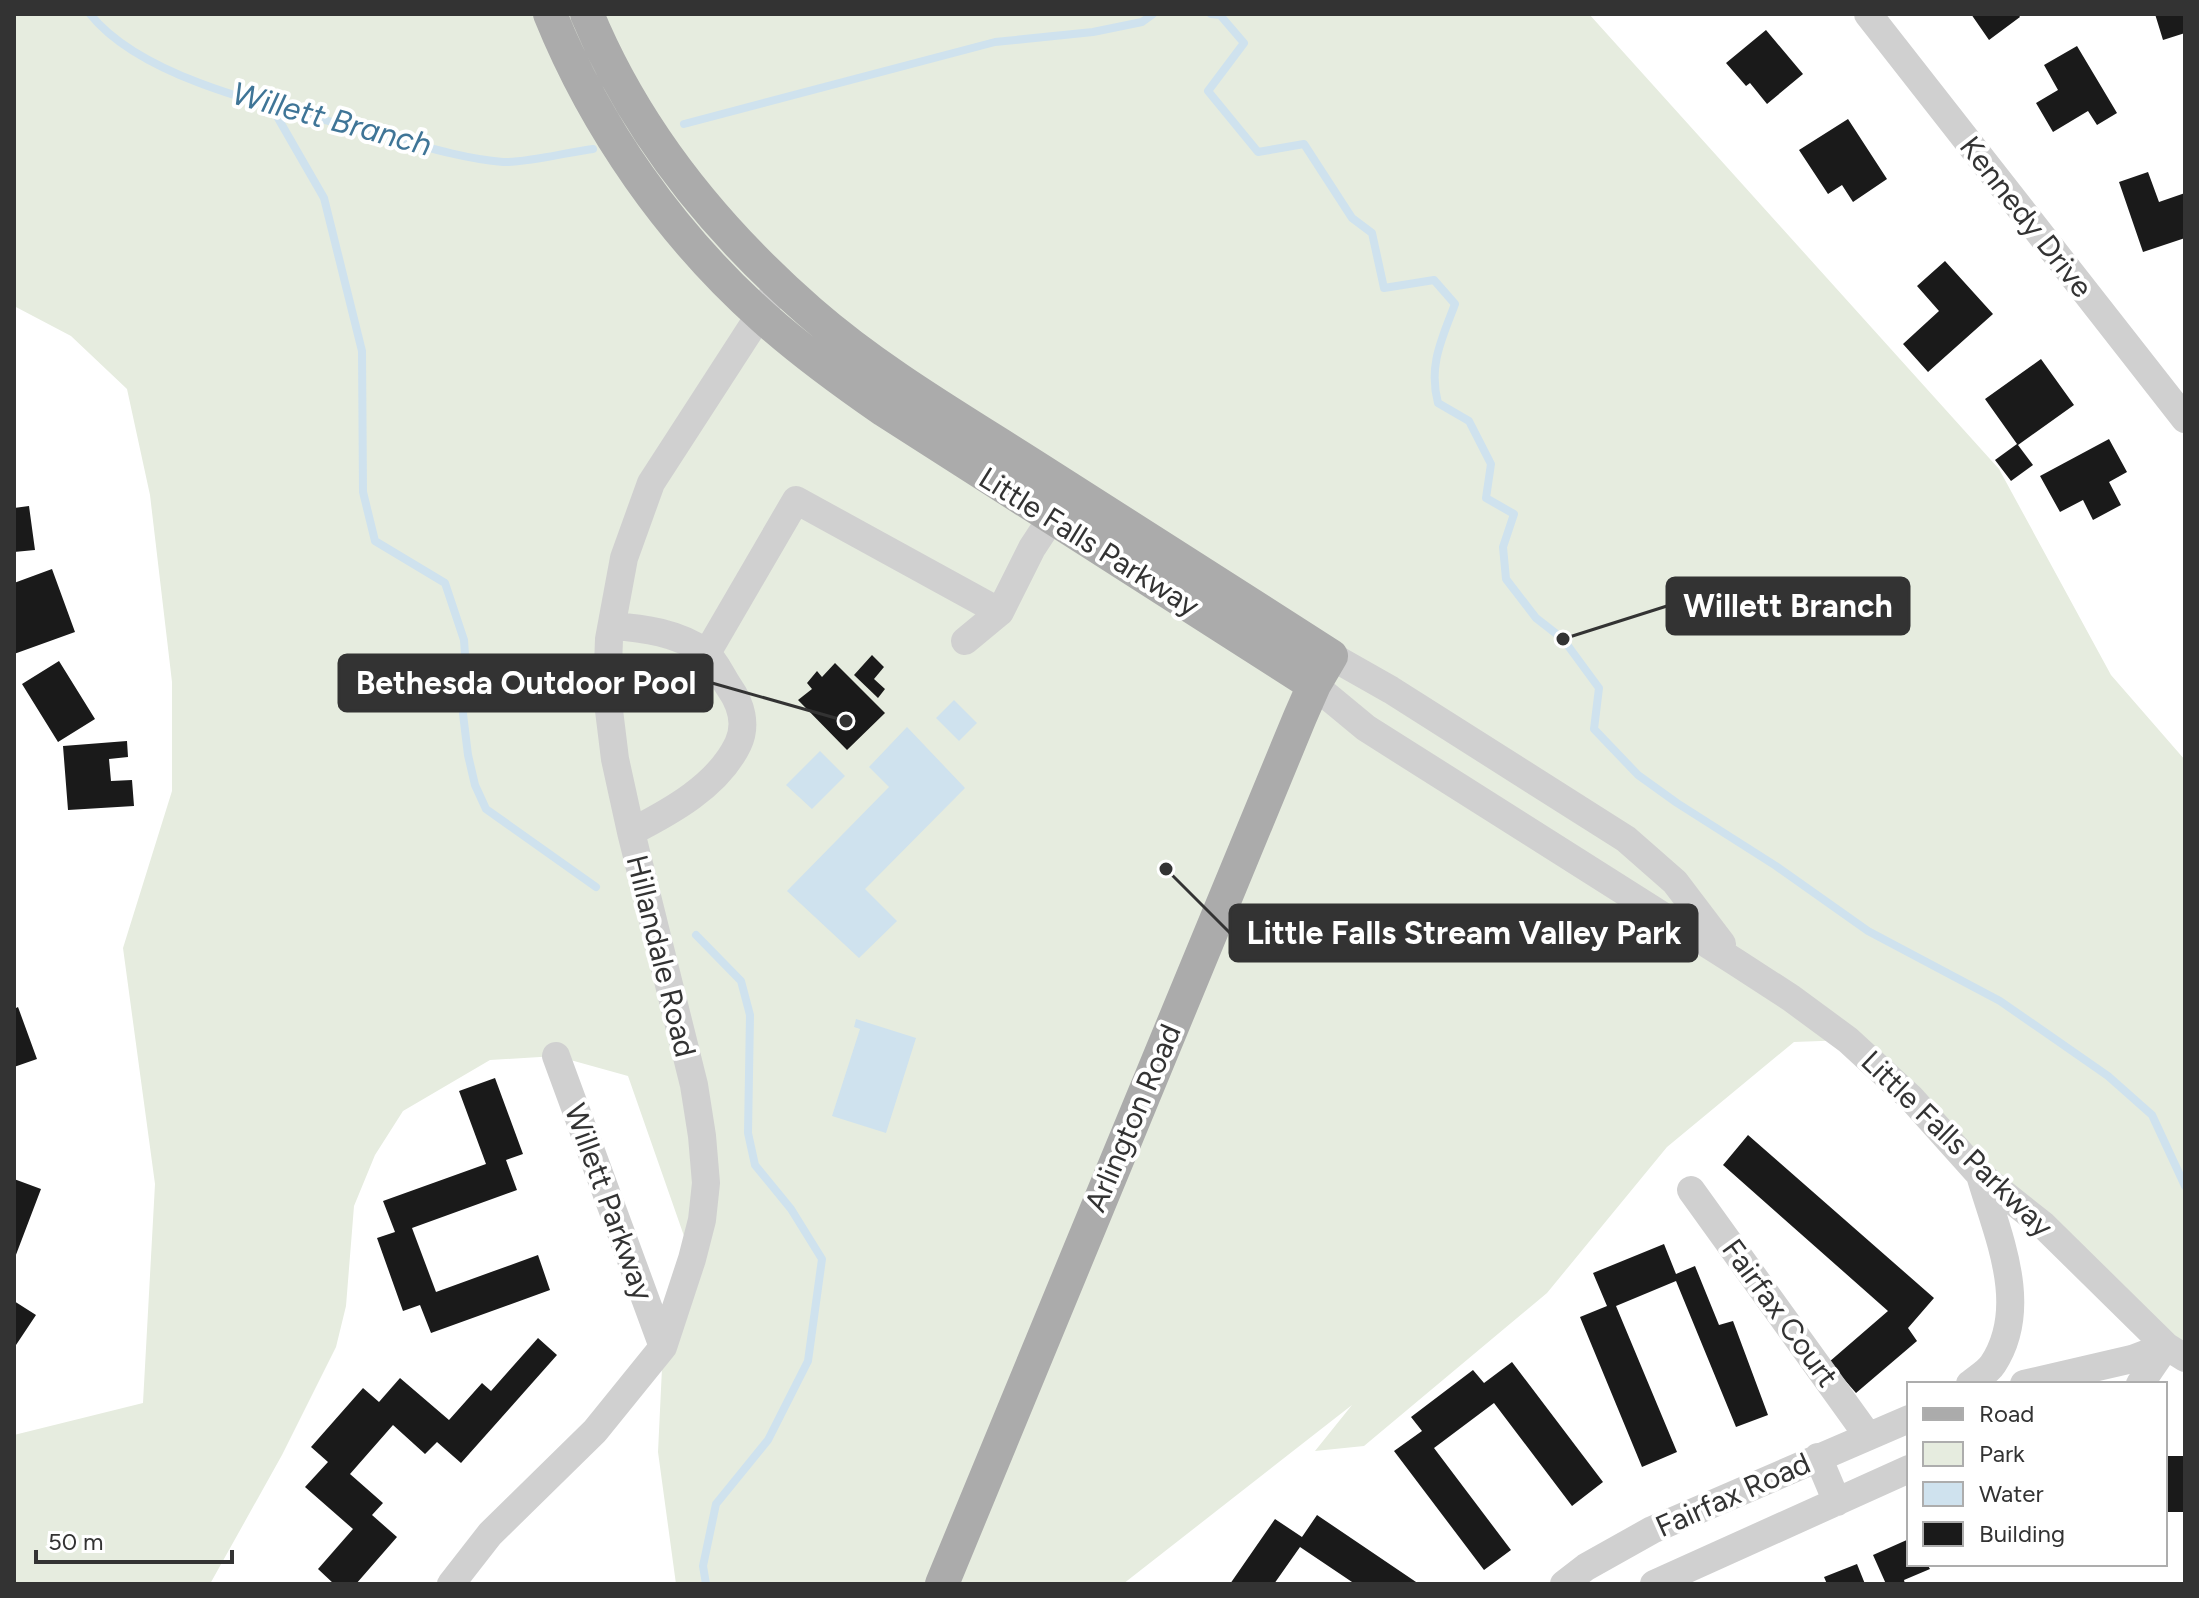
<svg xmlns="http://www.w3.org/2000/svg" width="2199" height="1598" font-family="Figtree,sans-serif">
  <rect width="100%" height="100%" fill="#fff"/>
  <path fill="#e6ecdf" d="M 14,14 L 1589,14 L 1999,469 L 2111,675 L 2185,760 L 2185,1357 L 1848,1040 L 1794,1042 L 1667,1147 L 1547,1293 L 1364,1446 L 1315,1451 L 1352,1405 L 1123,1584 L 676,1584 L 658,1452 L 663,1347 L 691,1256 L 628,1076 L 556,1056 L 490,1060 L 403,1111 L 375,1155 L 354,1206 L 346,1306 L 336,1347 L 282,1455 L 210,1584 L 14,1584 L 14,1435 L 143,1403 L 155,1184 L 123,948 L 172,791 L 172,682 L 150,495 L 127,389 L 71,336 L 14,306 Z"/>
  <path fill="#cfe2ee" d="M 954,700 L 977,723 L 959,741 L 936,718 Z
    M 907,727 L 965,788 L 865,889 L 897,921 L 859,958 L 787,891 L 889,787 L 869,767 Z
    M 820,751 L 845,776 L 812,809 L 786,785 Z
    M 856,1019 L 916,1038 L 886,1133 L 832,1116 L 860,1029 L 854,1027 Z"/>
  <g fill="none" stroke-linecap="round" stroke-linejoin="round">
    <path stroke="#cfe2ee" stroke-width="8" d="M 90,14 C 145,83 289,110 372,132 C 413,143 461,159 503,162 C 527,163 568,152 593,149
      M 1211,14 L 1220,15 L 1244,43 L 1208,91 L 1258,152 L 1304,144 L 1352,218 L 1372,233 L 1384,288 L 1434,280 L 1455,304 C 1442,339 1428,365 1438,403 L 1469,421 L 1491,464 L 1486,498 L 1514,514 L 1503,547 L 1506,579 L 1536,618 L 1563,639 L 1599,688 L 1594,729 L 1638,775 L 1677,803 L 1776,866 L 1868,931 L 2000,1001 L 2108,1076 L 2152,1115 L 2185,1186
      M 271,106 L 324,198 L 362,351 L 363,492 L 375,541 L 445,583 L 464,640 L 466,669 L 463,714 L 468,755 L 475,785 L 486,809 L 596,887
      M 684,124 L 995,42 L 1093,32 L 1142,22 L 1153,14
      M 696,935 L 741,981 L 750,1015 L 748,1133 L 755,1165 L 791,1209 L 822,1259 L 808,1361 L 768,1440 L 716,1504 L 703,1566 L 706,1584"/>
  </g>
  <path fill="#1a1a1a" d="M 1971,14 L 2018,14 L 2020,17 L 1989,40 Z
    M 2155,14 L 2185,14 L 2185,33 L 2163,40 Z
    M 1766,30 L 1803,74 L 1767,104 L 1750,83 L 1746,86 L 1726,63 Z
    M 2077,46 L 2117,113 L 2097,125 L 2088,111 L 2053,132 L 2036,103 L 2058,90 L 2044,65 Z
    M 1848,119 L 1887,179 L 1853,202 L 1842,185 L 1828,194 L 1799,150 Z
    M 2148,172 L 2159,202 L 2185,193 L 2185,238 L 2143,252 L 2119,182 Z
    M 1945,261 L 1993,314 L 1928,372 L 1903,344 L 1939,311 L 1917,286 Z
    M 2041,359 L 2074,405 L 2018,445 L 2033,465 L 2011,481 L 1995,460 L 2017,444 L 1985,399 Z
    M 2109,439 L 2127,472 L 2109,482 L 2121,505 L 2093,520 L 2083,500 L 2060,512 L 2040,476 Z
    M 29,506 L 35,550 L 14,552 L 14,508 Z
    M 52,569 L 75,632 L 14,654 L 14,583 Z
    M 872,655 L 884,667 L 874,679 L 885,689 L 878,698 L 854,675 Z
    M 59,661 L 95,719 L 58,742 L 22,684 Z
    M 835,663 L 885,713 L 847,750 L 798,700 L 812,689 L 807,683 L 817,671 L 822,677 Z
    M 127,741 L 128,757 L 109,759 L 111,781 L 132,780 L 134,806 L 68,810 L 63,746 Z
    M 18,1007 L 37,1059 L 14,1067 L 14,1009 Z
    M 495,1078 L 523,1154 L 506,1160 L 517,1190 L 412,1228 L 436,1292 L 538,1255 L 550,1290 L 431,1333 L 420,1305 L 403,1311 L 377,1238 L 395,1232 L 383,1201 L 486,1164 L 459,1091 Z
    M 1748,1135 L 1934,1298 L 1908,1328 L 1917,1341 L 1856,1393 L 1829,1362 L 1888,1311 L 1723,1165 Z
    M 14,1179 L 41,1189 L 14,1260 Z
    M 1664,1244 L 1676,1274 L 1695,1266 L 1719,1325 L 1733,1321 L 1768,1415 L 1736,1427 L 1676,1281 L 1616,1306 L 1677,1452 L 1642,1467 L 1580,1317 L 1607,1306 L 1593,1273 Z
    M 14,1301 L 36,1315 L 14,1348 Z
    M 538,1338 L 557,1355 L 461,1463 L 437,1442 L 425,1454 L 393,1425 L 350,1474 L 383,1503 L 372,1515 L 397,1537 L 356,1584 L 334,1584 L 318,1569 L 353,1529 L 305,1487 L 328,1462 L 311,1447 L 363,1388 L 379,1402 L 400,1378 L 449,1420 L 482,1383 L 491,1391 Z
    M 1512,1362 L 1603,1482 L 1572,1506 L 1494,1403 L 1434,1448 L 1511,1550 L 1484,1570 L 1394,1451 L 1422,1431 L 1411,1417 L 1473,1370 L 1484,1383 Z
    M 2168,1456 L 2185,1456 L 2185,1512 L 2166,1512 Z
    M 1317,1515 L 1419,1584 L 1355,1584 L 1300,1547 L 1274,1584 L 1230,1584 L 1275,1519 L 1302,1537 Z
    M 1909,1539 L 1909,1564 L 1927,1564 L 1930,1569 L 1904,1580 L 1905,1584 L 1886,1584 L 1873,1555 Z
    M 1857,1564 L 1865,1584 L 1827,1584 L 1824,1577 Z"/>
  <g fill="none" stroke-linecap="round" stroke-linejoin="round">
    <path stroke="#d0d0d0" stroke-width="28" d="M 1868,14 L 2185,419
      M 612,626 C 644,628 678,633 705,652 C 715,660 722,677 729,687 C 741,704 747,725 738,744 C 718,786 670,812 631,832
      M 965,641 L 1000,612 L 1032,548 L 1051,519
      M 707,653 L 796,500 L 1000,612
      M 1331,656 L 1391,690 L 1626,839 L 1675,882 L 1722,944
      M 1314,685 L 1366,728 L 1734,961 L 1791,998 L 1848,1040 L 1911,1098 L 1980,1175 L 2043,1225 L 2166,1346 L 2185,1358
      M 556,1056 L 663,1347
      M 1691,1190 L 1868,1436
      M 1970,1384 C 1977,1378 1988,1372 1993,1364 C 2031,1306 1997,1234 1980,1175
      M 2024,1384 L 2132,1359 L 2166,1346
      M 2140,1384 L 2166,1346
      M 1818,1457 L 1837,1502
      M 451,1584 L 490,1534 L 595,1431 L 663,1347 L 692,1259 L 702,1220 L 706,1183 L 702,1136 L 694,1085 L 631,832 L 615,759 L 607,694 L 609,639 L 624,558 L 651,483 L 779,285
      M 1564,1584 L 1586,1567 L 1652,1530 L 1909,1419
      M 1654,1584 L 1909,1469"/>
    <path stroke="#ababab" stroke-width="34" d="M 550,14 C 596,128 671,235 763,317 C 801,351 842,381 884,410 L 1314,685
      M 587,14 C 635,130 716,230 810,312 C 880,373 962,420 1040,470 C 1137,532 1234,594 1331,656 L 1314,685 L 1300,717 L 942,1584"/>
  </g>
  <g text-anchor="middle" stroke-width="8" stroke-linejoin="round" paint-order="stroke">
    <g font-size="30" fill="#333" stroke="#fff">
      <text transform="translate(2026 217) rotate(52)" y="10">Kennedy Drive</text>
      <text transform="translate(1089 542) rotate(32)" y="10">Little Falls Parkway</text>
      <text transform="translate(661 956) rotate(76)" y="10">Hillandale Road</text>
      <text transform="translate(1133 1118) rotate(-67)" y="10">Arlington Road</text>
      <text transform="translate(1957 1144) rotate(44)" y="10">Little Falls Parkway</text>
      <text transform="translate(609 1202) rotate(70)" y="10">Willett Parkway</text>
      <text transform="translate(1780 1313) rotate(54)" y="10">Fairfax Court</text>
      <text transform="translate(1733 1495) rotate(-24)" y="10">Fairfax Road</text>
    </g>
    <g font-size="32" font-style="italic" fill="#3f7597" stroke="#fff">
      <text transform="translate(332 119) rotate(15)" y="11">Willett Branch</text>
    </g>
  </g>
  <path fill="none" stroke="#333" stroke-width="3" d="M1563 639L1667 606M846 721L712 683M1166 869L1230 933"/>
  <g fill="#333" stroke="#fff" stroke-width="3">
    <circle cx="1563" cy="639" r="8"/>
    <circle cx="846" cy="721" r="8"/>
    <circle cx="1166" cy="869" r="8"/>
  </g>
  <g fill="#333" stroke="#333" stroke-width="3">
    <rect x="1667" y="578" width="242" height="56" rx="8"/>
    <rect x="339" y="655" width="373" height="56" rx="8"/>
    <rect x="1230" y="905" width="467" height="56" rx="8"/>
  </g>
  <g font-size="32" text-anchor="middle" font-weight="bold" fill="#fff">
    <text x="1788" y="617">Willett Branch</text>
    <text x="526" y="694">Bethesda Outdoor Pool</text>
    <text x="1464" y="944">Little Falls Stream Valley Park</text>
  </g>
  <rect width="2199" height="1598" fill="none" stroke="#333333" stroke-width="32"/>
  <rect x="1907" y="1382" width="260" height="184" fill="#ffffff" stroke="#adadad" stroke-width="2"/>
  <rect x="1923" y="1408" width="40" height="12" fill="#ababab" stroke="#adadad" stroke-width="2"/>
  <text x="1979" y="1422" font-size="24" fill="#333333">Road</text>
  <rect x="1923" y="1442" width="40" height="24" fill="#e6ecdf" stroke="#adadad" stroke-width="2"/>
  <text x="1979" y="1462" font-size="24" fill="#333333">Park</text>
  <rect x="1923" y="1482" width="40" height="24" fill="#cfe2ee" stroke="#adadad" stroke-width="2"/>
  <text x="1979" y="1502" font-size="24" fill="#333333">Water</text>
  <rect x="1923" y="1522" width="40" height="24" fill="#1a1a1a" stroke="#adadad" stroke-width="2"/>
  <text x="1979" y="1542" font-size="24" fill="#333333">Building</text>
  <path d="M36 1550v12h196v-12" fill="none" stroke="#333333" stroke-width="4"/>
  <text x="48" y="1550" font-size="24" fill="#333333" stroke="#ffffff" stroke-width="6" paint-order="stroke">50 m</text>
</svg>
